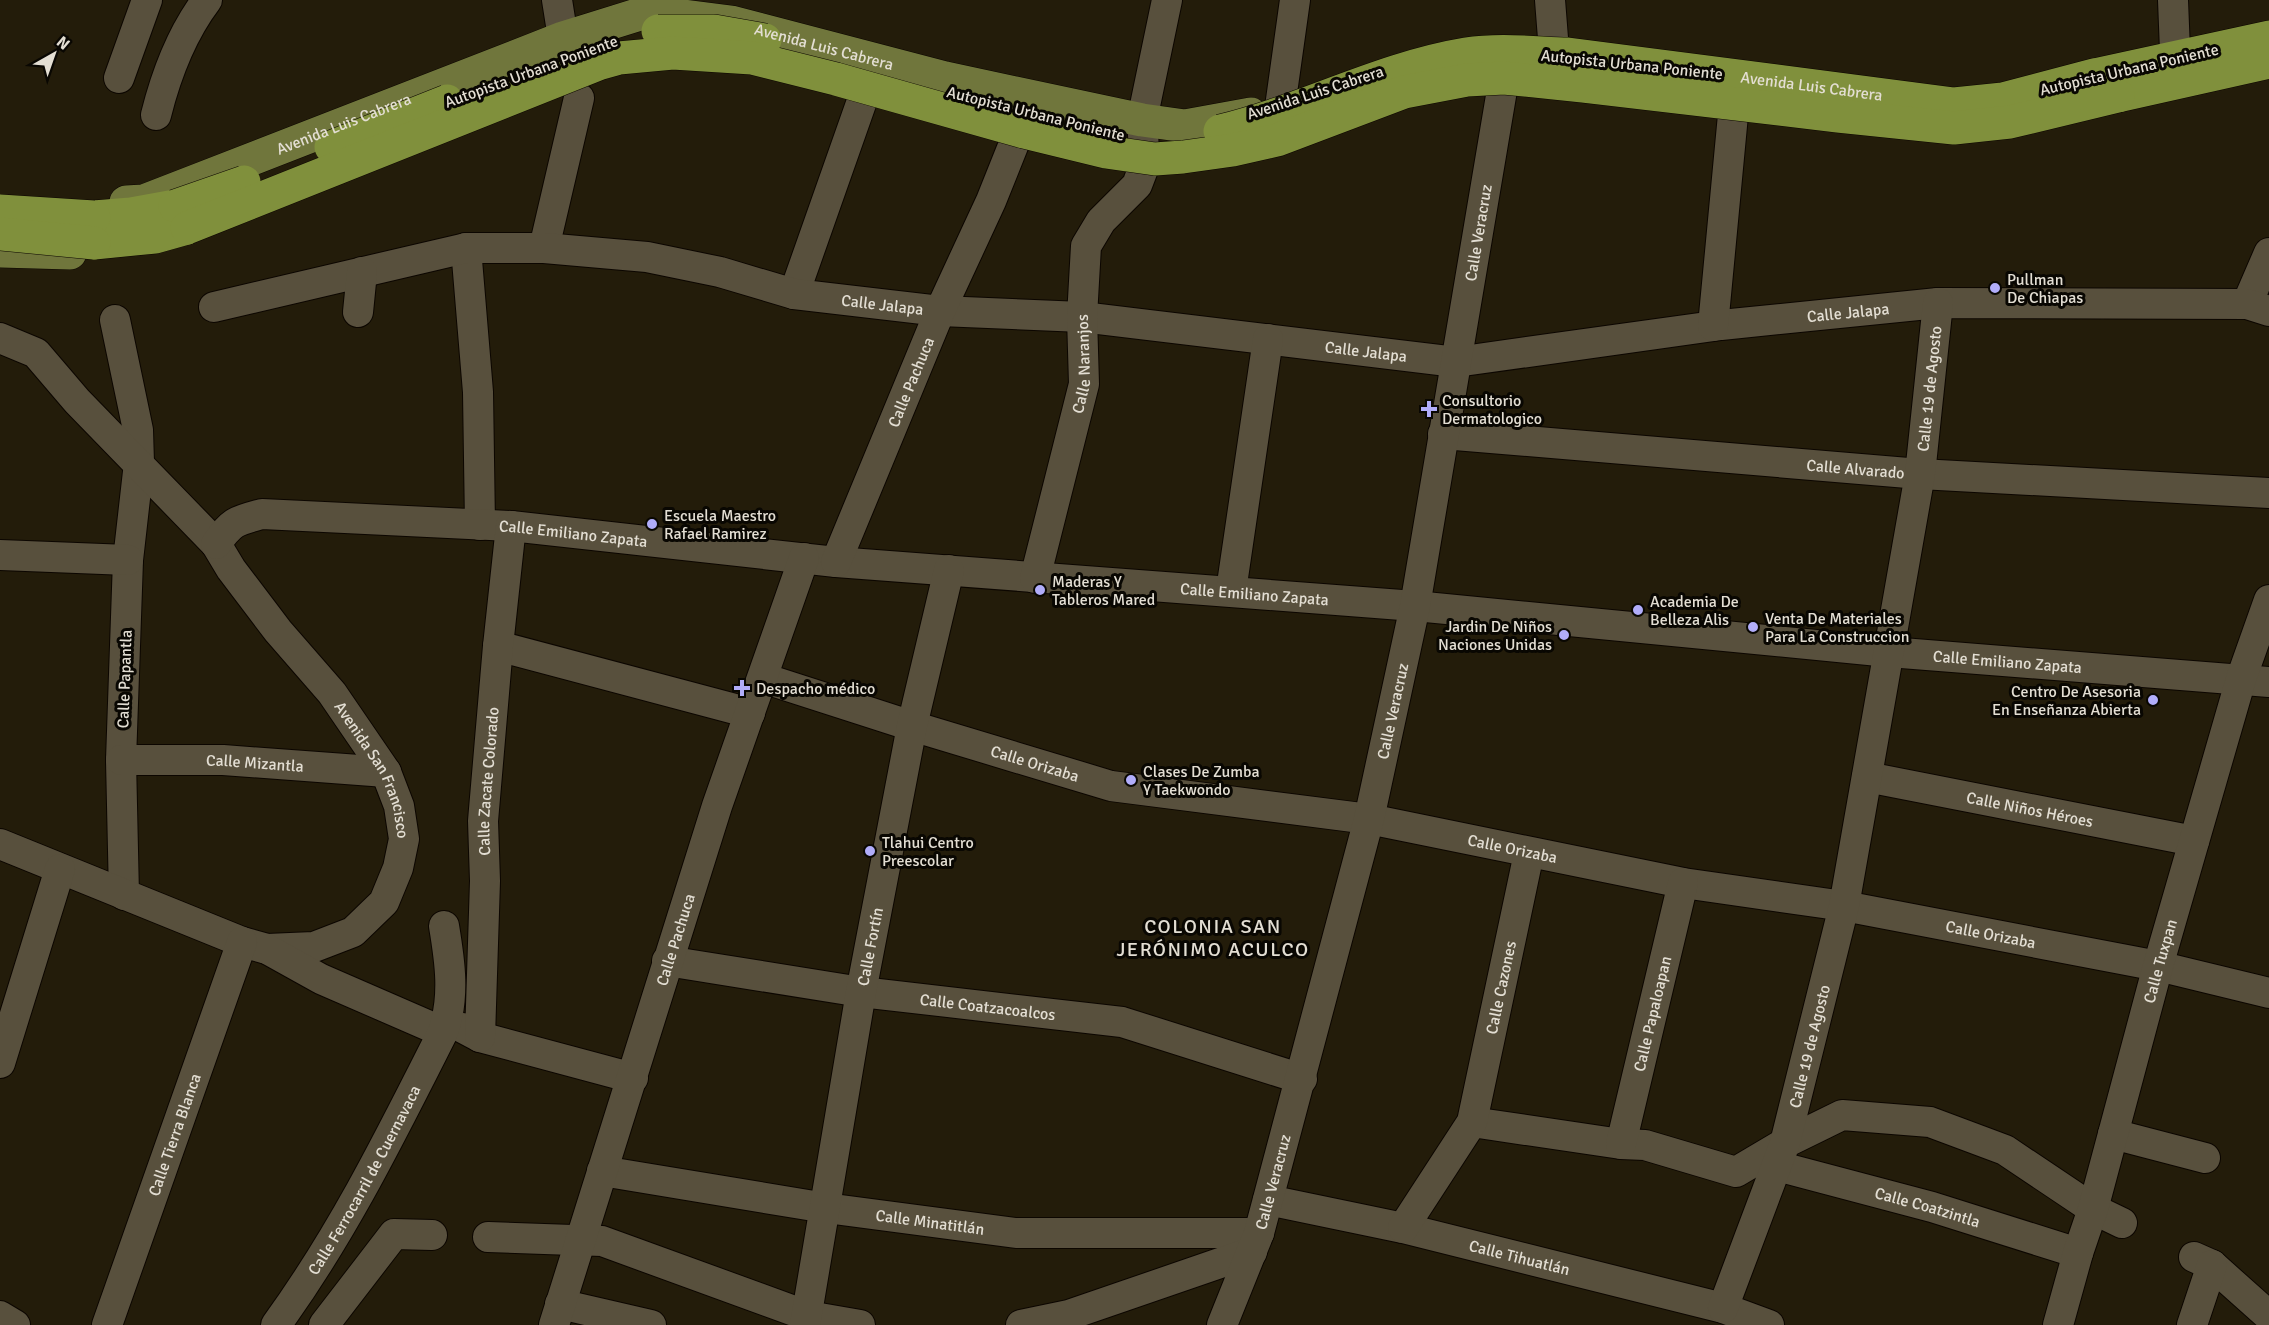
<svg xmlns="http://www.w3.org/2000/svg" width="2269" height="1325" font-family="Signika,sans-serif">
  <rect width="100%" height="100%" fill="#231c0a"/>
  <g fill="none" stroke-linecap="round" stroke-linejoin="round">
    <defs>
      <g id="minor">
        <path d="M 557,0 L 563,38"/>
        <path d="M 1550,0 L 1554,51"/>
        <path d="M 2173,0 L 2175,51"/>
        <path d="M 119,78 L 147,0"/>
        <path d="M 1280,107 L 1295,0"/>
        <path d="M 156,115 C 166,75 182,33 207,0"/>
        <path d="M 466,248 L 478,392 L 480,525"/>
        <path d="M 544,248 L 579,98"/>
        <path d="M 794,294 L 863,98"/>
        <path d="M 2247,304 L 2269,253"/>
        <path id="s1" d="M 214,307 L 466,248 L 544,248 L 647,257 L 720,272 L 794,294 L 940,311 L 1082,317 L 1456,362 L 1721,325 L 1938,303 L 2247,304 L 2269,311"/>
        <path d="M 358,312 L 362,272"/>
        <path d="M 115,320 L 138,430 L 139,463 L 128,560 L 121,760 L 124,895"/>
        <path d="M 1713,326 L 1733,115"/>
        <path id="s2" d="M 0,338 L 36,353 L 77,401 L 216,544 L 231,569 L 278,631 L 332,693 L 386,772 L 399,806 L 404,839 L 398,868 L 384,902 L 353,932 L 314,947 L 267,949"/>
        <path id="s3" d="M 1443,434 L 1920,474 L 2269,493"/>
        <path id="s4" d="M 216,544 C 232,521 236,521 262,514 L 511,526 L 836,562 L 1415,606 L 1889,652 L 2269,682"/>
        <path d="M 0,555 L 128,560"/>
        <path id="s5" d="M 836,562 L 940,311 L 991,201 L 1017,136"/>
        <path id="s6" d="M 1035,578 L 1084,384 L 1082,317 L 1086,246 L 1101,221 L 1137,185 L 1145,164 L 1142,120 L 1167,0"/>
        <path d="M 1231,591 L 1268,339"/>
        <path d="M 498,646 L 750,713"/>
        <path id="s7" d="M 763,678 L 912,726 L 1111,786 L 1369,819 L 1683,883 L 1844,906 L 2158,966 L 2269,993"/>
        <path id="s8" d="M 121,760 L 223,760 L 386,772"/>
        <path id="s9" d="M 1867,777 L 2194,841"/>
        <path d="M 0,844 L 242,942 L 267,949 L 321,979 L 443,1032"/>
        <path id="s10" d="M 667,961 L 861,992 L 1122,1022 L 1302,1079"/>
        <path d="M 463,1028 L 480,1037 L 633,1078"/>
        <path id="s11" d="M 480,1037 L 485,881 L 483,821 L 498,646 L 511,526"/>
        <path d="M 0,1063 L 60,869"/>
        <path d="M 1472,1122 L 1621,1144 L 1645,1145 L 1736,1172 L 1785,1143 L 1842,1115 L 1930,1122 L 2005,1150 L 2093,1209 L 2122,1223"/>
        <path d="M 2113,1134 L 2205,1158"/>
        <path id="s12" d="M 1621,1144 L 1683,883"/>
        <path id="s13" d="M 1777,1166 L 1932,1207 L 2078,1253"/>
        <path id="s14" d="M 602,1171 L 826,1208 L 1016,1233 L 1259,1233"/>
        <path id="s15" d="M 1268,1200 L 1403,1228 L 1723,1308 L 1769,1325"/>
        <path id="s16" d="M 1403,1228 L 1472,1122 L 1529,853"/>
        <path d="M 488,1237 L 602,1241 L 808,1316 L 860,1325"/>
        <path d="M 2194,1257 L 2212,1265 L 2269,1316"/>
        <path d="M 560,1304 L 651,1325"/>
        <path id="s17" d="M 1723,1308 L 1785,1143 L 1844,906 L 1920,474 L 1938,303"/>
        <path d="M 0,1316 L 15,1325"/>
        <path id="s18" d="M 107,1325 L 242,942"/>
        <path id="s19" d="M 276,1325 C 343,1233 392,1133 443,1032 C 455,997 450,962 444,926"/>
        <path d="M 324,1325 L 394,1234 L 432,1235"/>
        <path id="s20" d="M 554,1325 L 717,806 L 804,558"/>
        <path id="s21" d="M 805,1325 L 861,992 L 912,726 L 949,570"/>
        <path d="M 1021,1325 L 1069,1315 L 1252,1252"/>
        <path id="s22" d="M 1222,1325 L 1259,1233 L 1369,819 L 1415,606 L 1503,84"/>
        <path id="s23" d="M 2058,1325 L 2078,1253 L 2093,1209 L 2158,966 L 2241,679 L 2269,600"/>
        <path d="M 2192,1325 L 2212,1265"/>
      </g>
      <g id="major">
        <path id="s24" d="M 126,202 L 144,201 L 563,38 L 640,14 L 675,15 L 731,22 L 945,78 L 1142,120 L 1185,126 L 1251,114"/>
        <path d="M 0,251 L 70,253"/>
      </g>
      <path id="highway" d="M 2094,75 L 2269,37
        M 2118,96 L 2269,62
        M 94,217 L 131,214 L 175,206
        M 94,243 L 155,237 L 187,228"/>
    </defs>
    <use href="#minor" stroke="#0c0600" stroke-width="32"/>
    <use href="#major" stroke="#0c0600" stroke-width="34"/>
    <use href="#highway" stroke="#0c0600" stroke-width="34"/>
    <use href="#minor" stroke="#58503d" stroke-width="30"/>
    <use href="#major" stroke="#70763c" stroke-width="33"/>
    <use href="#highway" stroke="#80903c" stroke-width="33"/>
    <defs>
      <g id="highway-bridge">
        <path d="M 658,31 L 714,31 L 765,40"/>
        <path id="s25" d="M 1220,131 C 1303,111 1381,68 1466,54 C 1499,49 1534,53 1568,54 L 1954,104 L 2003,99 L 2094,75"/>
        <path d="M 331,147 L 447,101"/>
        <path d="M 175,206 L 244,182"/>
        <path d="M 0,211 L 94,217"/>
        <path d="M 187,228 L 601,63 L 619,58 L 673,53 L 752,58 L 836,79 L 1024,132 L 1106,152 L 1155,159 L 1183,157 L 1233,150 L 1277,140 L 1404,92 L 1467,80 L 1504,78 L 1583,86 L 1838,116 L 1954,128 L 2010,122 L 2118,96"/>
        <path d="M 0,234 L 94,243"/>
      </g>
    </defs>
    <use href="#highway-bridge" stroke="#0c0600" stroke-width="34" stroke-linecap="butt"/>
    <use href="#highway-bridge" stroke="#80903c" stroke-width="33"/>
  </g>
  <g fill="#b1adfa" stroke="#090702" stroke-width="2">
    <circle cx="1995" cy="288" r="6"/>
    <path d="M1426 400h6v6h6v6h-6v6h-6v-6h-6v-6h6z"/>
    <circle cx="652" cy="524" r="6"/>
    <circle cx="1040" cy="590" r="6"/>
    <circle cx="1638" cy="610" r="6"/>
    <circle cx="1753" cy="627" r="6"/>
    <circle cx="1564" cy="635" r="6"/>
    <path d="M739 679h6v6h6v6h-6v6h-6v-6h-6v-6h6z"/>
    <circle cx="2153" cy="700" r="6"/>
    <circle cx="1131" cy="780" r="6"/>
    <circle cx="870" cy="851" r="6"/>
  </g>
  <g text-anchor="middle" stroke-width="6" stroke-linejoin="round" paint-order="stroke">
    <g font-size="16" fill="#e3ded3" stroke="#090702">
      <text dy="6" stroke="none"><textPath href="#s24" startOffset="736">Avenida Luis Cabrera</textPath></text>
      <text transform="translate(1632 64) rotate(6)" y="6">Autopista Urbana Poniente</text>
      <text transform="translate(2129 69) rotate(-13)" y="6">Autopista Urbana Poniente</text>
      <text transform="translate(531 71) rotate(-20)" y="6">Autopista Urbana Poniente</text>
      <text dy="6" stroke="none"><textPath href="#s25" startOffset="606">Avenida Luis Cabrera</textPath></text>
      <text transform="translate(1315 92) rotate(-18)" y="6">Avenida Luis Cabrera</text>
      <text transform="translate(1036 113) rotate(14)" y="6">Autopista Urbana Poniente</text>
      <text dy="6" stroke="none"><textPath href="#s24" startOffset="232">Avenida Luis Cabrera</textPath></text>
      <text dy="6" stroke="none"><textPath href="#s22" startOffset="1124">Calle Veracruz</textPath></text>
      <text dy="6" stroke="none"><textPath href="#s1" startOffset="681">Calle Jalapa</textPath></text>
      <text dy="6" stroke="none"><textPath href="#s1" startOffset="1653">Calle Jalapa</textPath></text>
      <text dy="6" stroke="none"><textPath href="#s1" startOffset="1167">Calle Jalapa</textPath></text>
      <text dy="6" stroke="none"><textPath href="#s6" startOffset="220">Calle Naranjos</textPath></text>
      <text dy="6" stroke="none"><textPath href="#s5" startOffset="195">Calle Pachuca</textPath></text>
      <text dy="6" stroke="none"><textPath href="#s17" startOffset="945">Calle 19 de Agosto</textPath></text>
      <text dy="6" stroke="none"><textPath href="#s3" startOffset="414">Calle Alvarado</textPath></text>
      <text dy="6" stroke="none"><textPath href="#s4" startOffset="369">Calle Emiliano Zapata</textPath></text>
      <text dy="6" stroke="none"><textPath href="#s4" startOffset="1053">Calle Emiliano Zapata</textPath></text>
      <text dy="6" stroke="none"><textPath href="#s4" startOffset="1809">Calle Emiliano Zapata</textPath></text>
      <text transform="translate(124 679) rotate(-88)" y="6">Calle Papantla</text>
      <text dy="6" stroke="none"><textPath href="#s22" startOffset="638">Calle Veracruz</textPath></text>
      <text dy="6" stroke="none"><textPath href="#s8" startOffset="134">Calle Mizantla</textPath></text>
      <text dy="6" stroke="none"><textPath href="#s7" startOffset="285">Calle Orizaba</textPath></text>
      <text dy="6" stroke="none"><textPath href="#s2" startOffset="579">Avenida San Francisco</textPath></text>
      <text dy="6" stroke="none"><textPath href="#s11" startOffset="256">Calle Zacate Colorado</textPath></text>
      <text dy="6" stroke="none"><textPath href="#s9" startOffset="166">Calle Niños Héroes</textPath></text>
      <text dy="6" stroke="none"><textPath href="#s7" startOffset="771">Calle Orizaba</textPath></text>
      <text dy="6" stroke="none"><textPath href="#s7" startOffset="1257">Calle Orizaba</textPath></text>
      <text dy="6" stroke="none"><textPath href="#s20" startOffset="404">Calle Pachuca</textPath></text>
      <text dy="6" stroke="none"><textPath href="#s21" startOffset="384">Calle Fortín</textPath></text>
      <text dy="6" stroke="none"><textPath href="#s23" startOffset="378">Calle Tuxpan</textPath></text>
      <text dy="6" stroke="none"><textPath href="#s16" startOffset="264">Calle Cazones</textPath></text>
      <text dy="6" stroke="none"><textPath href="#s10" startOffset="324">Calle Coatzacoalcos</textPath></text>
      <text dy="6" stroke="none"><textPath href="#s12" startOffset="134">Calle Papaloapan</textPath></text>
      <text dy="6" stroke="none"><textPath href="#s17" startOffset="276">Calle 19 de Agosto</textPath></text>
      <text dy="6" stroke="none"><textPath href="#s18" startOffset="202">Calle Tierra Blanca</textPath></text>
      <text dy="6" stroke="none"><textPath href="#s19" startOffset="170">Calle Ferrocarril de Cuernavaca</textPath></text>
      <text dy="6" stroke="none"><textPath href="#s22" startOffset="152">Calle Veracruz</textPath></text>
      <text dy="6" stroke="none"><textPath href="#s13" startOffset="156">Calle Coatzintla</textPath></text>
      <text dy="6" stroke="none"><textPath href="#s14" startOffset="332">Calle Minatitlán</textPath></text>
      <text dy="6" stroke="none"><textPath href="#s15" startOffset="258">Calle Tihuatlán</textPath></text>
    </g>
    <g font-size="16" fill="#e3ded3" stroke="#090702" text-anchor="start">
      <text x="2007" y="285">Pullman<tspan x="2007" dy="18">De Chiapas</tspan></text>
      <text x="1442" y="406">Consultorio<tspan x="1442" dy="18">Dermatologico</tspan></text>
      <text x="664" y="521">Escuela Maestro<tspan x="664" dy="18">Rafael Ramirez</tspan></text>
      <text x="1052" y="587">Maderas Y<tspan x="1052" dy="18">Tableros Mared</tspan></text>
      <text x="1650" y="607">Academia De<tspan x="1650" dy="18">Belleza Alis</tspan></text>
      <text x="1765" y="624">Venta De Materiales<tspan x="1765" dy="18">Para La Construccion</tspan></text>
      <text x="1552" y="632" text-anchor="end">Jardin De Niños<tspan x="1552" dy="18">Naciones Unidas</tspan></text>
      <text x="756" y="694">Despacho médico</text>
      <text x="2141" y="697" text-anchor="end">Centro De Asesoria<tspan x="2141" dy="18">En Enseñanza Abierta</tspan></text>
      <text x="1143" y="777">Clases De Zumba<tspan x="1143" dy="18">Y Taekwondo</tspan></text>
      <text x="882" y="848">Tlahui Centro<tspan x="882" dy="18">Preescolar</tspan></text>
    </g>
    <g font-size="20" letter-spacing="1.5" fill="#e3ded3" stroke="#090702">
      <text x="1213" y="933">COLONIA SAN<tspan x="1213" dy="23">JERÓNIMO ACULCO</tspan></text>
    </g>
  </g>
  <g transform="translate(54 54) rotate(40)" stroke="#090702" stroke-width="4.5" paint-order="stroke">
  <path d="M0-4.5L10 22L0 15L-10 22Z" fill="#e3ded3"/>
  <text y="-9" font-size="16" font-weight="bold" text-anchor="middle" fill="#e3ded3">N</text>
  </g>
</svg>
